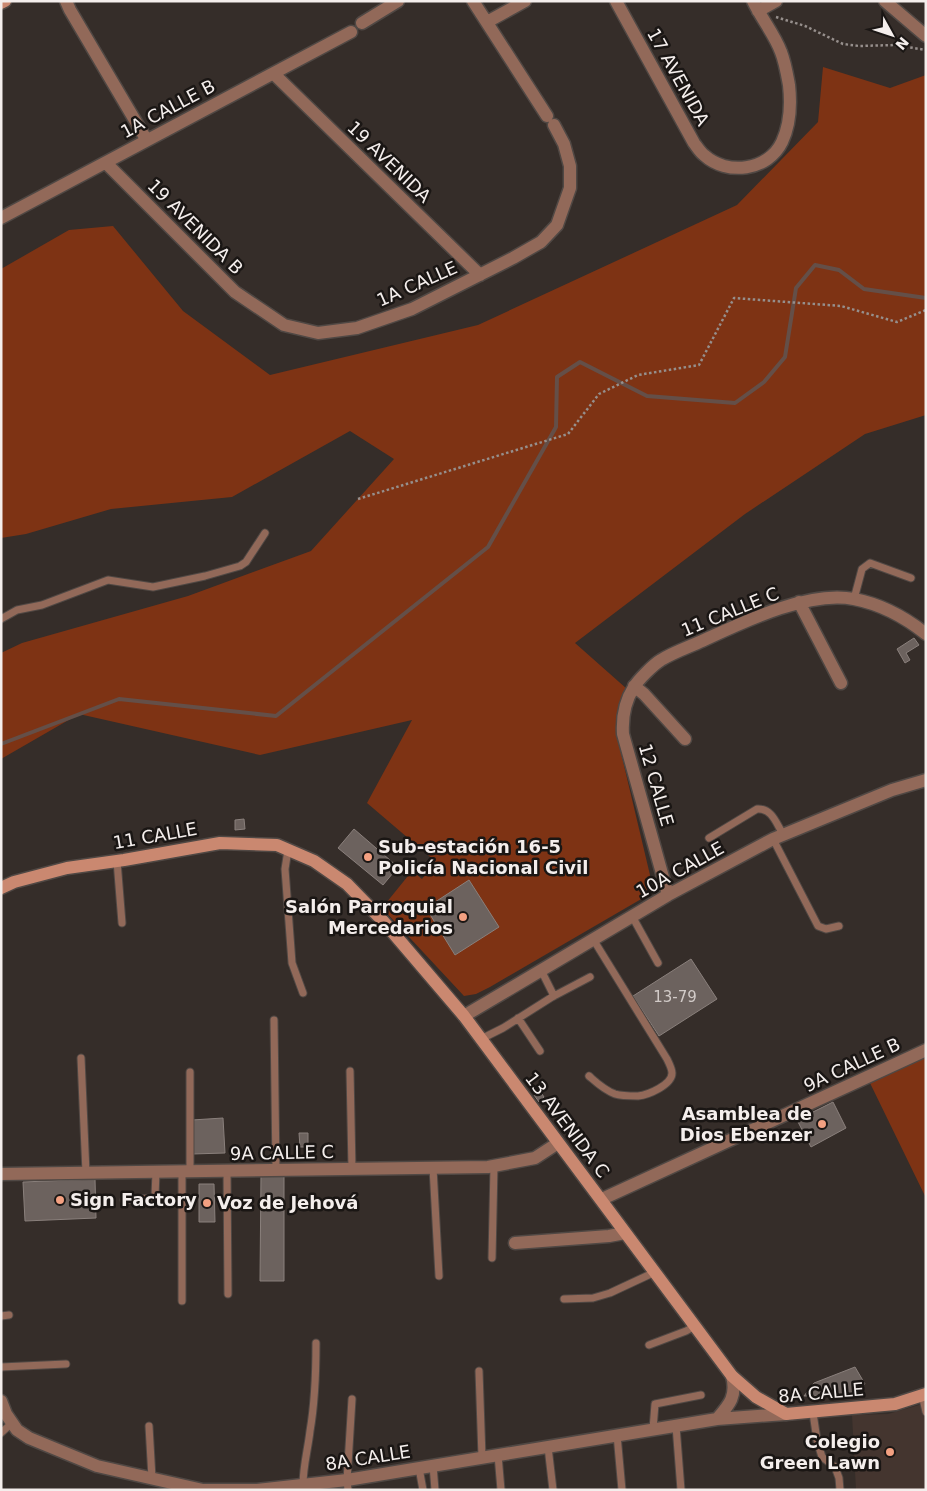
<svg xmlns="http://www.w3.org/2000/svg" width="927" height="1491" font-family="'DejaVu Sans',sans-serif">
  <rect width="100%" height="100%" fill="#352d29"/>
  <path fill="#44352f" d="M 926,1403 L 926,1490 L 856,1490 L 852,1415 L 888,1414 Z"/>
  <path fill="#7e3314" d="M 823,67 L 890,88 L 926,75 L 926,415 L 865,434 L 745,514 L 575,643 L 627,689 L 618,720 L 617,736 L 650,875 L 648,887 L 643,898 L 490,987 L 476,994 L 464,996 L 382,908 L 412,871 L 422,879 L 435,861 L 367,803 L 412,720 L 260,755 L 79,714 L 1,759 L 1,653 L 22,643 L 188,596 L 311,551 L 394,459 L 350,431 L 232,497 L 111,509 L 26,534 L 1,538 L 1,269 L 69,230 L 113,226 L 183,311 L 270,375 L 478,325 L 737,205 L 818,122 Z
    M 926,1055 L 926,1198 L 870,1083 Z"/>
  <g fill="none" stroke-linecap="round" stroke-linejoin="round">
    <path stroke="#644f48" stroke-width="4" d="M 1,744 L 119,699 L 276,716 L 488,547 L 556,427 L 557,377 L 580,362 L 647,396 L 735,403 L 764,382 L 785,357 L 796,288 L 815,265 L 839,270 L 864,289 L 926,298"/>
  </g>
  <path fill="#6c625e" stroke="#8a807c" d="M 914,638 L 919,645 L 906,653 L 910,660 L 905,663 L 897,649 Z
    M 244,819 L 245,829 L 235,830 L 235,820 Z
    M 354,829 L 398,867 L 383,885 L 338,848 Z
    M 469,880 L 499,927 L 455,955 L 426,908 Z
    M 691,959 L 717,999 L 659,1036 L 633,996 Z
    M 540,1091 L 544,1097 L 539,1102 L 534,1095 Z
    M 833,1102 L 846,1128 L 811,1147 L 797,1120 Z
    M 223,1118 L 225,1153 L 192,1154 L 192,1120 Z
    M 299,1133 L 308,1133 L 308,1147 L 300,1147 Z
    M 261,1174 L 284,1174 L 284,1281 L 260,1281 Z
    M 95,1179 L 96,1218 L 25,1221 L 23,1182 Z
    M 199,1184 L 214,1184 L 215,1222 L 199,1222 Z
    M 855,1367 L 865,1384 L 847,1395 L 804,1396 L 814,1383 Z"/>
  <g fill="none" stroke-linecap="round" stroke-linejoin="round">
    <defs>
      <path id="lane" d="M 854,599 L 862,569 L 870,563 L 911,578
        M 1,619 L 17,610 L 42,605 L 108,580 L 153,587 L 205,576 L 240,566 L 246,562 L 265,533
        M 709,838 L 757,809 C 772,808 776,823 783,834
        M 773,839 L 818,926 L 826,929 L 839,926
        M 288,850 L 285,869 L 292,963 L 303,993
        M 117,861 L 122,923
        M 632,916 L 658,963
        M 541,970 L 554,996
        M 518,1018 L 540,1051
        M 274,1020 L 276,1170
        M 481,1039 L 503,1028 L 552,997 L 590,977
        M 81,1058 L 86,1173
        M 350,1071 L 352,1169
        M 190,1072 L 190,1171
        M 589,1076 C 597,1083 604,1090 615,1094 C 621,1096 631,1096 638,1096 C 648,1095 672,1085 672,1073 C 672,1069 669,1063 667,1059 L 593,939
        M 433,1168 L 439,1276
        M 182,1171 L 182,1301
        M 227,1171 L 228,1294
        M 124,1200 L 153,1198 L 155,1196 L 156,1172
        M 492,1258 L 494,1166
        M 564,1299 L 593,1298 L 610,1293 L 655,1272
        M 1,1316 L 9,1315
        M 649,1345 L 686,1331 L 695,1326
        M 1,1367 L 66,1364
        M 479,1371 L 482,1457
        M 922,1395 L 926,1412
        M 813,1413 L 817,1440 L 822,1457 L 835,1467 L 839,1478 L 840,1490
        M 149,1426 L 152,1478
        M 676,1426 L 681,1490
        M 653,1429 L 655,1404 L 701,1395
        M 1,1433 L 12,1423
        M 617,1435 L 622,1490
        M 548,1447 L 553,1490
        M 498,1455 L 501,1490
        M 433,1465 L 435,1490
        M 419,1468 L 423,1490
        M 303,1485 C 303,1466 308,1449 310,1431 C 315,1402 316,1372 316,1343
        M 348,1490 L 347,1480 L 352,1399"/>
      <path id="street" d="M 66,1 L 70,10 L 146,139
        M 473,1 L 547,116
        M 616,1 L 694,143 C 697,147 700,152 704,155 C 727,176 768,171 782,142 C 790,125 791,103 789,85 C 787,74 785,62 781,52 C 775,35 761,18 753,1
        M 885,1 L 926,36
        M 758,11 L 776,1
        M 487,22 L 525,1
        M 362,23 L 398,1
        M 274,74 L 480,275
        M 106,163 L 235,292 L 284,325 L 318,333 L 357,328 L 412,309 L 513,258 L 541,242 L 557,225 L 570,188 L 570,166 L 564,144 L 554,125
        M 1,218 L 351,32
        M 799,602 L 841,683
        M 634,686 L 644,694 L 685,739
        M 668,895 L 623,734 C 622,718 625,701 634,687 C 638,680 654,664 661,660 C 674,652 689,647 702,641 C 743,622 809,590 854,599 C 880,604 906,618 926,634
        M 464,1016 L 668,895 L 773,839 L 892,790 L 926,780
        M 1,1174 L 488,1167 L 535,1158 L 558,1143
        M 602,1199 L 926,1050
        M 515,1243 L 609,1236 L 625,1233
        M 1,1401 L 6,1414 L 17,1430 L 29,1438 L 97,1466 L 203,1490 L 257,1490 L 347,1480 L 717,1419 L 786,1414
        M 717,1419 C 730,1404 737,1396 732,1376"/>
      <path id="secondary" d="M 1,3 L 5,1
        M 1,888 L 14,882 L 67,868 L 124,860 L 220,843 L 277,845 L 314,861 L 347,884 L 383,921 L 464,1016 L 732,1376 L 756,1397 L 786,1414 L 895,1404 L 926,1394"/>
    </defs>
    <use href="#lane" stroke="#504844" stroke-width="9"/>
    <use href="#street" stroke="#504844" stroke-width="15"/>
    <use href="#secondary" stroke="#504844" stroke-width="15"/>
    <path stroke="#968f8c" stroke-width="2.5" stroke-dasharray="2.5 2.5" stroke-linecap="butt" d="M 776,17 L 805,26 L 843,44 L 859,46 L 895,45 L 926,50
      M 358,499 L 568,434 L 599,394 L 638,375 L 699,365 L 734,298 L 841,306 L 897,322 L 926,310"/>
    <use href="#lane" stroke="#926959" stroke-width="7"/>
    <use href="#street" stroke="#926959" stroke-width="12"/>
    <use href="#secondary" stroke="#ca8870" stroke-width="12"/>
  </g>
  <g fill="#f3a081" stroke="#1a1614" stroke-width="2">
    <circle cx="368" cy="857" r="5"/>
    <circle cx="463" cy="917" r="5"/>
    <circle cx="822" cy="1124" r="5"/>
    <circle cx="60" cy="1200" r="5"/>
    <circle cx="207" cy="1203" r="5"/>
    <circle cx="890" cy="1452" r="5"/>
  </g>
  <g text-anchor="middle" stroke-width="5" stroke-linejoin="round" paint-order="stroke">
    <g font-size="15" fill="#d2cbc8">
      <text x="675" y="1002">13-79</text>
    </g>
    <g font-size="18" fill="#f4eeec" stroke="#1a1614">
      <text transform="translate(678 77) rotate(61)" y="6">17 AVENIDA</text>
      <text transform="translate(168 109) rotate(-28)" y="6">1A CALLE B</text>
      <text transform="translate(389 162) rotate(44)" y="6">19 AVENIDA</text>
      <text transform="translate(195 227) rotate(45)" y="6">19 AVENIDA B</text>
      <text transform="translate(417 284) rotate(-24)" y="6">1A CALLE</text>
      <text transform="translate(730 612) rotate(-22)" y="6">11 CALLE C</text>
      <text transform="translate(656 785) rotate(74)" y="6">12 CALLE</text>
      <text transform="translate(155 836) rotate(-10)" y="6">11 CALLE</text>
      <text transform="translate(680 870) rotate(-29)" y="6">10A CALLE</text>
      <text transform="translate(852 1065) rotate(-25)" y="6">9A CALLE B</text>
      <text transform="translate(567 1125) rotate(53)" y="6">13 AVENIDA C</text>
      <text transform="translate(282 1153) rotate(-1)" y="6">9A CALLE C</text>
      <text transform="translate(821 1393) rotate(-5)" y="6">8A CALLE</text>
      <text transform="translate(368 1458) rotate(-9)" y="6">8A CALLE</text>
    </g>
    <g font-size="18" font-weight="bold" fill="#f4eeec" stroke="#1a1614" text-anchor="start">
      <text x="378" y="853">Sub-estación 16-5<tspan x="378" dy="21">Policía Nacional Civil</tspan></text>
      <text x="453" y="913" text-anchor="end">Salón Parroquial<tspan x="453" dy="21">Mercedarios</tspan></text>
      <text x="812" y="1120" text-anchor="end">Asamblea de<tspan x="812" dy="21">Dios Ebenzer</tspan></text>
      <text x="70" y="1206">Sign Factory</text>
      <text x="217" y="1209">Voz de Jehová</text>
      <text x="880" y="1448" text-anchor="end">Colegio<tspan x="880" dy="21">Green Lawn</tspan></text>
    </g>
  </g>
  <rect width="927" height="1491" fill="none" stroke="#f4eeec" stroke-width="5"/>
  <g transform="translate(892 35) rotate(130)" stroke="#1a1614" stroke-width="4" paint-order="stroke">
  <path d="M0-4L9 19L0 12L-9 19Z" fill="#f4eeec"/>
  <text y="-8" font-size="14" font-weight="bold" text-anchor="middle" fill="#f4eeec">N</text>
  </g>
</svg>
